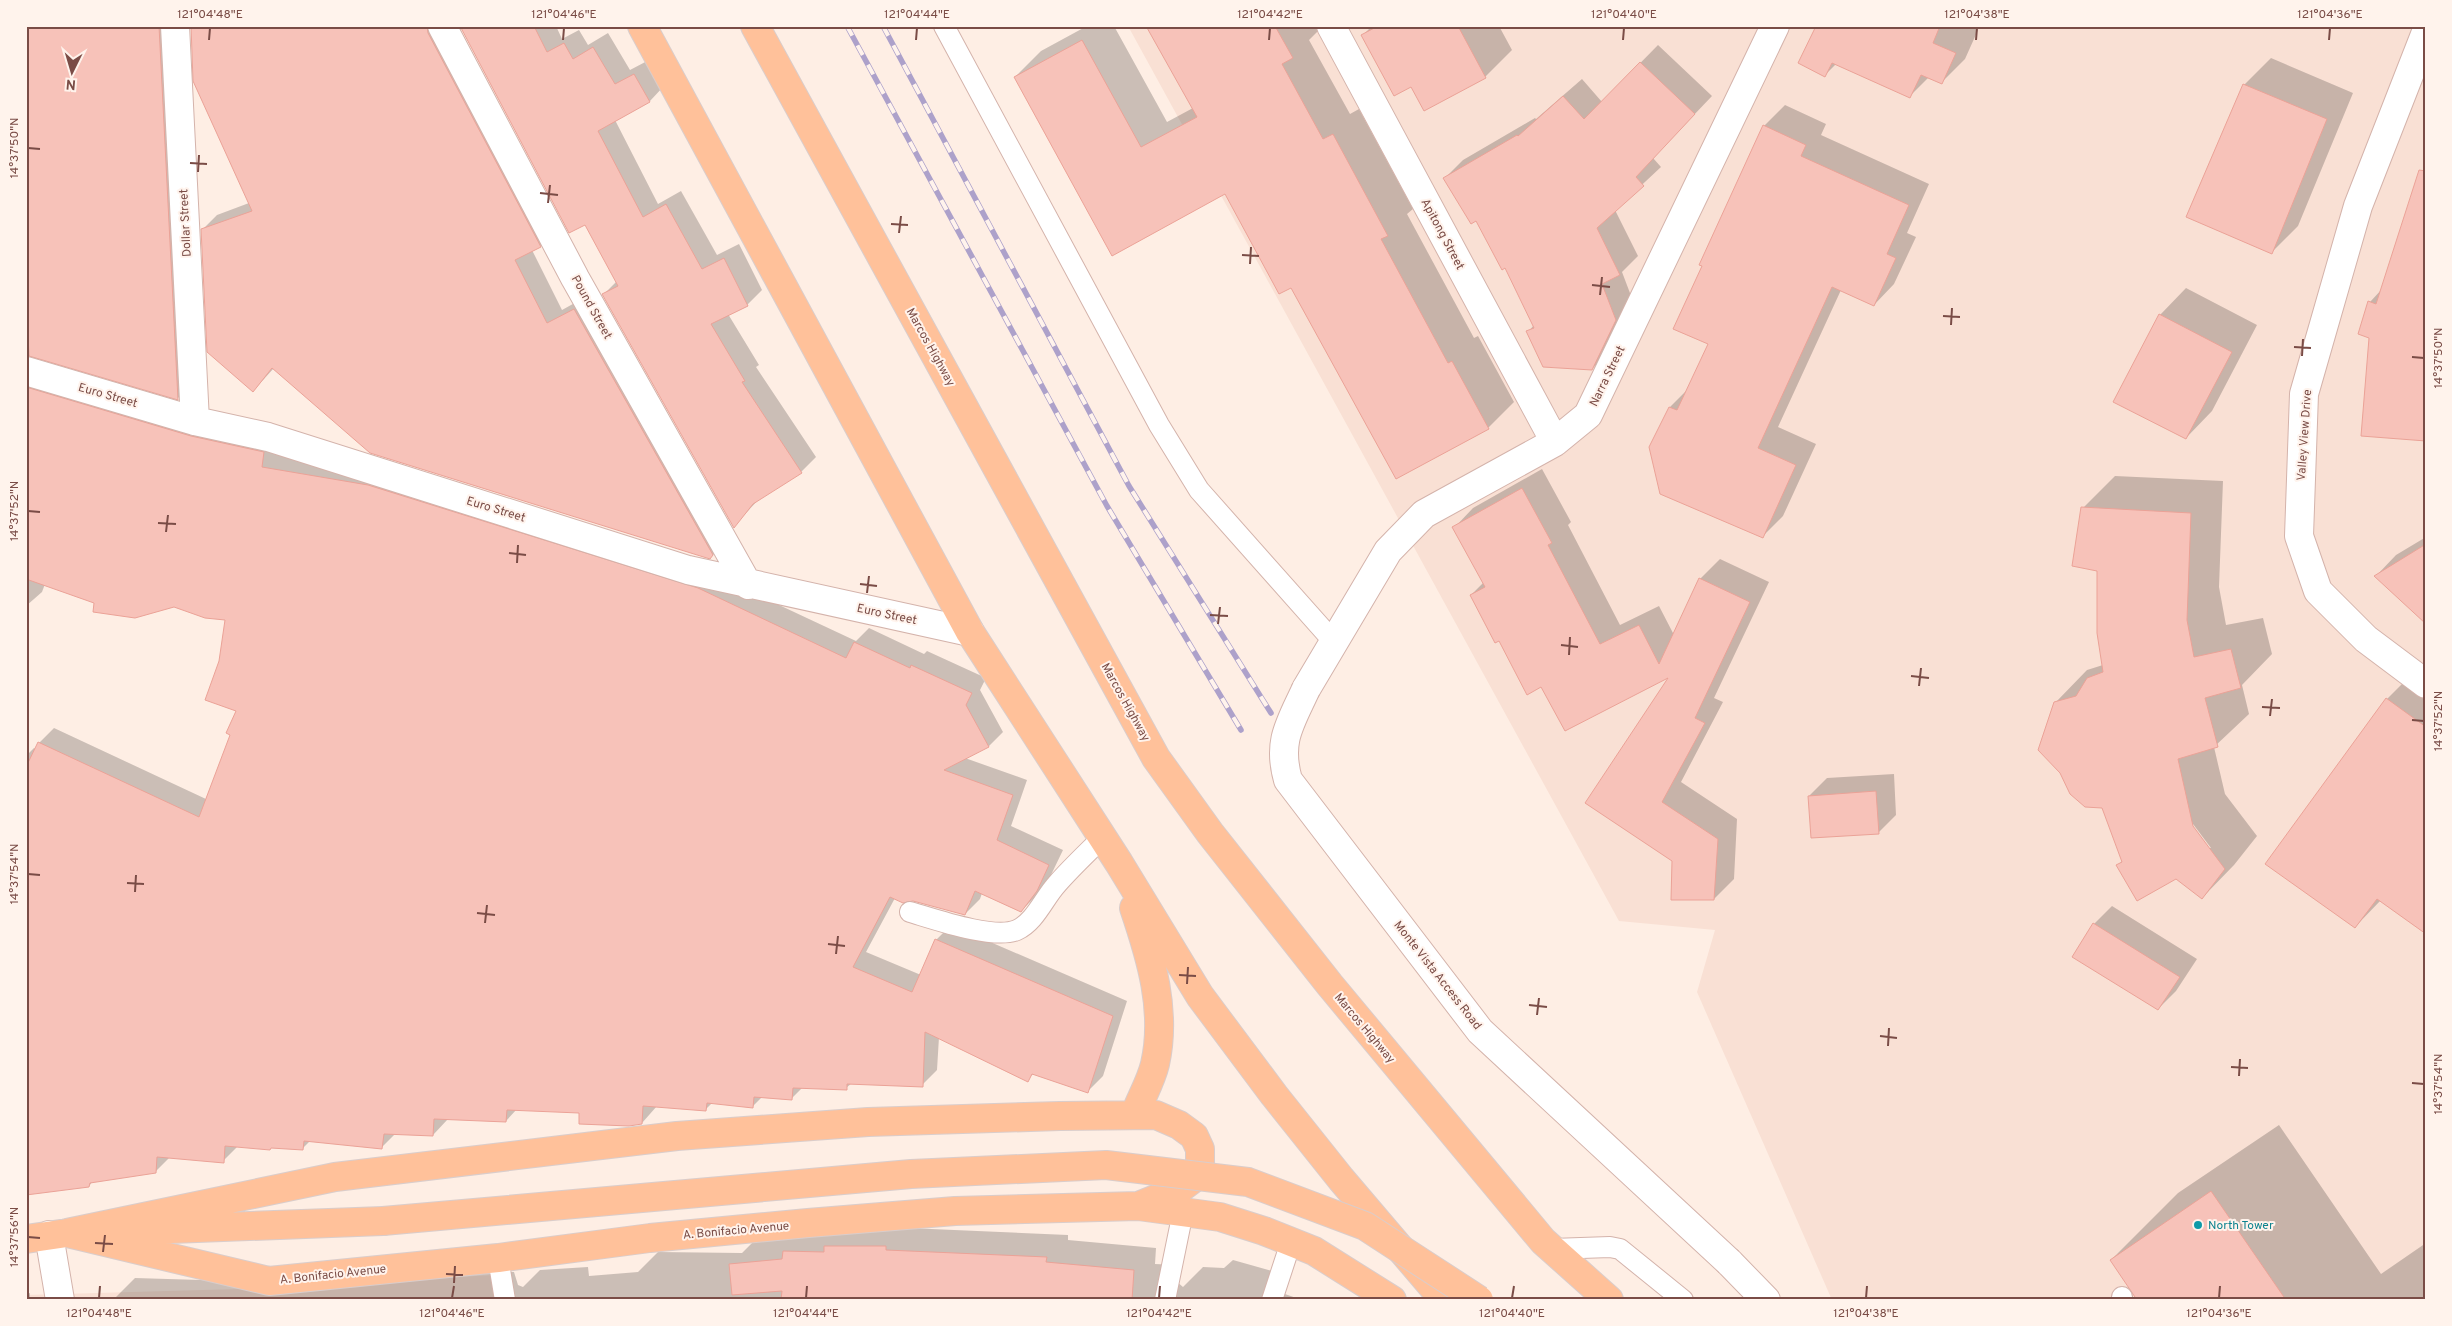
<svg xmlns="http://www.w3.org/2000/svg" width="2452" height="1326" font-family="Overpass,sans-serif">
  <rect width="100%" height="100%" fill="#feeee4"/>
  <path fill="#f9e0d4" d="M 1128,26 L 2426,26 L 2426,1300 L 1832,1300 L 1697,992 L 1715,930 L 1619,921 Z
    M 493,1275 L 497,1300 L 26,1300 L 26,1295 L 271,1288 Z"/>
  <path fill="#0003" fill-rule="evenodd" d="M 26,26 L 174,26 L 192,384 L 178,398 L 26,355 Z
    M 192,26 L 447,26 L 555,231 L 540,246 L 532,250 L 562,310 L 589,295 L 725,543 L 710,558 L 274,368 L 253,391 L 202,230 L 217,215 L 249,203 Z
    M 461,26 L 556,26 L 562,39 L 579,30 L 588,45 L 608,33 L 630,70 L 649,60 L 664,86 L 650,101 L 615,120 L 658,204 L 681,191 L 717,255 L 739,244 L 762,290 L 747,305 L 728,314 L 759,365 L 756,367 L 816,457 L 801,472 L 759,499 L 734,526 L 604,294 L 617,281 L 586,223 Z
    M 1087,26 L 1114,26 L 1167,122 L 1193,108 L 1148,26 L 1315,26 L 1318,31 L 1309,40 L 1350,114 L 1359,109 L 1413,209 L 1407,214 L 1474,338 L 1478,336 L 1514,402 L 1488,428 L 1291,286 L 1226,192 L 1112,254 L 1015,77 L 1041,51 Z
    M 1372,26 L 1499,26 L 1512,50 L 1485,77 L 1424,109 L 1411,86 L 1362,36 Z
    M 1817,26 L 1971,26 L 1978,30 L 1965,59 L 1941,83 L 1929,77 L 1910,96 L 1837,63 L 1825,75 Z
    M 1658,45 L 1712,96 L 1653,158 L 1661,167 L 1615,210 L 1638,256 L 1622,272 L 1633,301 L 1610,350 L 1592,369 L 1528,332 L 1534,325 L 1506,267 L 1477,219 L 1445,178 L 1463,160 L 1535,118 L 1536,119 L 1582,79 L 1602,102 Z
    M 2271,58 L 2353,93 L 2298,226 L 2272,252 L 2244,85 Z
    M 1785,105 L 1826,124 L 1821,135 L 1929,184 L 1907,233 L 1916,237 L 1894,284 L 1874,305 L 1841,290 L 1778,427 L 1816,444 L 1783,516 L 1762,537 L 1650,447 L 1670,407 L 1688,389 L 1709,344 L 1764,126 Z
    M 2186,288 L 2257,325 L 2212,411 L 2186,438 L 2160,315 Z
    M 2382,289 L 2370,337 L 2370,302 Z
    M 26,362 L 713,574 L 856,641 L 869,628 L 924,654 L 927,651 L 986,678 L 980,690 L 1003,732 L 989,746 L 965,758 L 1027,780 L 1011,826 L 1063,850 L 1051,875 L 1036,896 L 1021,911 L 982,893 L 980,899 L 965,914 L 914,899 L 895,898 L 866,952 L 921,975 L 936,940 L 951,925 L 1127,1001 L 1103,1076 L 1088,1091 L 1034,1073 L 1027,1080 L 939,1037 L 937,1070 L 922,1085 L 852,1083 L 846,1088 L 803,1087 L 791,1099 L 763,1096 L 753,1106 L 713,1102 L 706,1109 L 657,1106 L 642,1123 L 580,1112 L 517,1109 L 506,1121 L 448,1119 L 433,1135 L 396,1133 L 381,1148 L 310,1141 L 302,1149 L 238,1146 L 223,1161 L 170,1157 L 155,1172 L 93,1181 L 89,1186 L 26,1194 L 26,756 L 34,748 L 36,749 L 39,743 L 54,728 L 206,799 L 232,734 L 237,710 L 221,661 L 226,619 L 174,606 L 96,602 L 45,584 L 42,592 L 26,606 Z
    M 1542,469 L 1571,522 L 1568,525 L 1620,625 L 1659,606 L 1674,635 L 1700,579 L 1720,559 L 1769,582 L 1714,698 L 1723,702 L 1681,782 L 1737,819 L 1734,879 L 1714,899 L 1673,860 L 1587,803 L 1672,674 L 1542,685 L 1499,639 L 1471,595 L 1484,582 L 1454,528 L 1473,508 Z
    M 2115,476 L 2223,481 L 2219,587 L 2226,625 L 2263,618 L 2272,654 L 2242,685 L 2249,714 L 2214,747 L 2225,794 L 2257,836 L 2234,865 L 2202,898 L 2176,877 L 2118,865 L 2123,860 L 2102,807 L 2055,703 L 2087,670 L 2103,665 L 2099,570 L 2083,508 ZM 2190,820 L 2211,848 L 2207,848 L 2188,822 Z
    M 2426,537 L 2426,622 L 2376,576 L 2396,555 Z
    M 2421,665 L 2426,668 L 2426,932 L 2381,900 L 2355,927 L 2387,699 Z
    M 1894,774 L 1896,815 L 1878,833 L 1809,796 L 1827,778 Z
    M 2112,906 L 2197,959 L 2176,991 L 2158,1009 L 2094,924 Z
    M 2279,1125 L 2381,1274 L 2426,1243 L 2426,1300 L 2139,1300 L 2111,1260 L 2178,1193 Z
    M 908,1228 L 1068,1235 L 1068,1240 L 1156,1248 L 1155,1264 L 1177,1265 L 1176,1281 L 1183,1287 L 1203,1267 L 1224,1268 L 1233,1260 L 1272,1271 L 1268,1288 L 1302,1300 L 113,1300 L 135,1278 L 234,1281 L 510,1256 L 511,1272 L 514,1272 L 518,1285 L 523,1287 L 540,1270 L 588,1267 L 589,1276 L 638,1272 L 658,1252 L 742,1253 L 753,1242 L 797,1238 L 806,1229 Z
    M 30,1293 L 30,1300 L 26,1300 L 26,1294 Z"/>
  <path fill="#f7c2b9" stroke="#eba297" d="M 26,26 L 159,26 L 178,400 L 29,356 L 26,297 Z
    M 191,26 L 427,26 L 428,33 L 541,247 L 515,260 L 547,323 L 574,309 L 713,555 L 710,559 L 370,453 L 272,368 L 253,392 L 207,352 L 201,229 L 252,211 L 193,81 Z
    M 460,26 L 534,26 L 547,52 L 564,43 L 573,59 L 593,47 L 615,84 L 634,74 L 650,102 L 598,131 L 643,217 L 666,204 L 702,269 L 724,258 L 748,306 L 711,324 L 745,381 L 742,382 L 802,473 L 753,504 L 734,528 L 602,294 L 618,286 L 585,225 L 569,233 Z
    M 1146,26 L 1275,26 L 1293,58 L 1282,64 L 1323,139 L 1333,134 L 1388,236 L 1381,239 L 1448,363 L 1452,361 L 1489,429 L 1396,479 L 1291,288 L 1279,294 L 1225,194 L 1112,256 L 1014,77 L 1082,40 L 1141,147 L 1197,117 Z
    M 1378,26 L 1458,26 L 1486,78 L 1424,111 L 1411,87 L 1394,96 L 1361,35 Z
    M 1816,26 L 1940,26 L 1933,43 L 1956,53 L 1942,84 L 1921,75 L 1910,98 L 1832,63 L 1825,77 L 1798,63 Z
    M 1640,62 L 1695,114 L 1636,177 L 1644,186 L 1597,228 L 1620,275 L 1602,284 L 1616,320 L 1592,370 L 1543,367 L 1526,331 L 1534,328 L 1505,268 L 1502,270 L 1476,221 L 1471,224 L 1443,178 L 1517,135 L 1518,136 L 1563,96 L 1584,119 Z
    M 2243,84 L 2327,119 L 2272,254 L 2186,217 Z
    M 1763,125 L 1806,145 L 1801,156 L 1909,205 L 1887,254 L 1896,258 L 1874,306 L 1832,287 L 1758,448 L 1796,465 L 1763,538 L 1660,494 L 1649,447 L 1669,407 L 1677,410 L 1708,344 L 1673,329 L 1702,266 L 1699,265 Z
    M 2419,170 L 2426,171 L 2426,441 L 2361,436 L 2369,338 L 2358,334 L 2368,301 L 2376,304 Z
    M 2159,314 L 2232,352 L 2186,439 L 2113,402 Z
    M 26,387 L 191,436 L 264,452 L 262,467 L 368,485 L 698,588 L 846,658 L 854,642 L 910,668 L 911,665 L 972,693 L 966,705 L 989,747 L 944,770 L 1013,795 L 997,840 L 1049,865 L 1037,891 L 1021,912 L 975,891 L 965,915 L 913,901 L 903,903 L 890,897 L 853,967 L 912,992 L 935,939 L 1113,1016 L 1088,1093 L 1032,1074 L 1028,1082 L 925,1032 L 923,1087 L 847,1084 L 847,1090 L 793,1088 L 792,1100 L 754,1097 L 753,1108 L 707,1103 L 706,1111 L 643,1106 L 642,1124 L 629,1126 L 579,1124 L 579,1113 L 507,1110 L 506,1122 L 434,1119 L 433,1136 L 384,1134 L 382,1149 L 304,1141 L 303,1150 L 271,1148 L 270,1150 L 225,1146 L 224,1163 L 157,1157 L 156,1173 L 90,1183 L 89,1187 L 26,1195 L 26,767 L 38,742 L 199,817 L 230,735 L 226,733 L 236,711 L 205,700 L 219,661 L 225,620 L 205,618 L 174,607 L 135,618 L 93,612 L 94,603 L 26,579 Z
    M 1522,488 L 1552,543 L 1548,545 L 1600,644 L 1639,625 L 1659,664 L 1699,578 L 1750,602 L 1695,718 L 1705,723 L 1662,802 L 1718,839 L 1714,900 L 1671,900 L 1672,861 L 1585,803 L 1668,678 L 1565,731 L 1541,687 L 1527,695 L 1499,641 L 1495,643 L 1470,595 L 1485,587 L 1452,527 Z
    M 2081,507 L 2191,513 L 2187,620 L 2194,657 L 2231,649 L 2241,688 L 2205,698 L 2218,747 L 2178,759 L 2193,826 L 2225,869 L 2202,899 L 2176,879 L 2137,901 L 2116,865 L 2122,862 L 2102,808 L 2085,807 L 2070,794 L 2060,773 L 2038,750 L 2054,702 L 2076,696 L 2087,678 L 2103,672 L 2097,633 L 2097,571 L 2072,566 Z
    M 2426,544 L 2426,624 L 2374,576 Z
    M 2386,698 L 2426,727 L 2426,934 L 2377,899 L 2355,928 L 2265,864 Z
    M 1876,791 L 1879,834 L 1811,838 L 1808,796 Z
    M 2093,923 L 2180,977 L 2158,1010 L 2072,957 Z
    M 2211,1191 L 2286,1300 L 2137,1300 L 2110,1260 Z
    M 824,1246 L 886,1246 L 886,1250 L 1047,1257 L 1046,1262 L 1134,1270 L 1132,1300 L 781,1300 L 782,1291 L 732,1295 L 729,1264 L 782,1259 L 783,1251 L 824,1252 Z"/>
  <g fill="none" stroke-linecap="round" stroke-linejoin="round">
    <defs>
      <path id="lane" d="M 944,26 L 1159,425 L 1199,490 L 1334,642
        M 910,912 C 934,919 994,940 1017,930 C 1035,922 1044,898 1057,884 C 1071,868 1087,853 1102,838
        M 1552,1249 L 1610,1247 L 1620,1249 L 1683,1300
        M 498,1258 L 505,1300
        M 1165,1300 L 1183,1212
        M 1272,1300 L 1291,1242
        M 2122,1300 L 2122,1297"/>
      <path id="street" d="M 175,26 L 195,421
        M 442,26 L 575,278 L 748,585
        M 1331,26 L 1555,442
        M 2426,32 L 2358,206 L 2304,394 L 2299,536 L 2318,591 L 2366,639 L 2426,684
        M 26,371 L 195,421 L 268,437 L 688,570 L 970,632
        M 1306,689 L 1388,551 L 1424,514 L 1555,442 L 1588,415 L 1775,26
        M 49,1235 L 60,1300
        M 1729,1262 L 1766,1300"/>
      <path id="primary" d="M 642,26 L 970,632 L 1119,863 L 1200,996 L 1274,1095 L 1341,1179 L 1444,1300
        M 755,26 L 1156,758 L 1210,833 L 1330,985 L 1543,1241 L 1609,1300
        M 1134,908 C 1151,958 1167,1011 1155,1064 C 1151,1081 1141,1098 1135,1114
        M 145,1230 L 383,1221
        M 67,1233 L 269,1281 L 498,1258 L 650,1238 L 808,1223 L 955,1211 L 1138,1206 L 1220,1217 L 1264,1231 L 1314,1251 L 1392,1300
        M 26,1239 L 67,1233 L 335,1177 L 677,1136 L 868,1122 L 1060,1116 L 1156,1115 L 1179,1125 L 1194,1136 L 1200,1149 L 1200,1164 L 1194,1178 L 1178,1190 L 1141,1205"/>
    </defs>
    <use href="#lane" stroke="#d4b3ab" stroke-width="22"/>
    <use href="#street" stroke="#d4b3ab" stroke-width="30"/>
    <use href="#primary" stroke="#dacdcb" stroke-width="30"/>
    <use href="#lane" stroke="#fff" stroke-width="20"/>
    <use href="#street" stroke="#fff" stroke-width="28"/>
    <use href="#primary" stroke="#ffc19a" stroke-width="28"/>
    <defs>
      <path id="rail" d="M 847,26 L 1107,506 L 1241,730
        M 883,26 L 1129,486 L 1271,713"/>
    </defs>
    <use href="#rail" stroke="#ada1ca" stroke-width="5.5"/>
    <use href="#rail" stroke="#fff3ec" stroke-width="4" stroke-dasharray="11" stroke-linecap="butt"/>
    <defs>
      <path id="street-bridge" d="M 1306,689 C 1290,724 1277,741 1288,780 L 1480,1031 L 1729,1262"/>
      <path id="primary-bridge" d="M 383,1221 L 911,1174 L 1106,1165 L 1248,1182 L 1365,1226 L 1479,1300"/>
    </defs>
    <use href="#street-bridge" stroke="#d4b3ab" stroke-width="30" stroke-linecap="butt"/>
    <use href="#primary-bridge" stroke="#dacdcb" stroke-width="30" stroke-linecap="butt"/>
    <use href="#street-bridge" stroke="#fff" stroke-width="28"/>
    <use href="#primary-bridge" stroke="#ffc19a" stroke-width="28"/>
  </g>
  <path fill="none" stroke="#7a4c46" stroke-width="2" d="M 209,40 L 210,28M 563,40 L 564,28M 916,40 L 917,28M 1269,40 L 1270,28M 1623,40 L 1624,28M 1976,40 L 1977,28M 2329,40 L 2330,28M 28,148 L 40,149M 190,163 L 207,164M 198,172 L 199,155M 540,193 L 558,195M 548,203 L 550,185M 891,224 L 908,225M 899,233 L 901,216M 1242,255 L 1259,256M 1250,264 L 1251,247M 1592,285 L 1610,287M 1600,295 L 1602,277M 1943,316 L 1960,317M 1951,325 L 1952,308M 2294,347 L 2311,348M 2302,356 L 2303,339M 2412,357 L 2424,358M 28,511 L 40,512M 158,523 L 176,524M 166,532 L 168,515M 509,553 L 526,555M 517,563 L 518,545M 860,584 L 877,586M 867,593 L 869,576M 1210,615 L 1228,616M 1218,624 L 1220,607M 1561,645 L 1578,647M 1569,655 L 1570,637M 1911,676 L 1929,678M 1919,686 L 1921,668M 2262,707 L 2280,708M 2270,716 L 2272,699M 2412,720 L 2424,721M 28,874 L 40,875M 127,883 L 144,884M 135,892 L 136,875M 477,913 L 495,915M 485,923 L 487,905M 828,944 L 845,946M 836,954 L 838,936M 1179,975 L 1196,976M 1187,984 L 1188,967M 1529,1005 L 1547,1007M 1537,1015 L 1539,998M 1880,1036 L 1897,1038M 1888,1046 L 1889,1028M 2231,1067 L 2248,1068M 2239,1076 L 2240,1059M 2412,1083 L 2424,1084M 28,1237 L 40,1238M 95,1243 L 113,1244M 103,1252 L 105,1235M 446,1274 L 463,1275M 454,1283 L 455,1266M 99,1298 L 100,1286M 452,1298 L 454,1286M 806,1298 L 807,1286M 1159,1298 L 1160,1286M 1512,1298 L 1514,1286M 1866,1298 L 1867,1286M 2219,1298 L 2220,1286"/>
  <circle fill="#0f9aa8" stroke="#fff3ec" stroke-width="2" cx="2198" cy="1225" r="5"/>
  <g text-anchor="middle" stroke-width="4" stroke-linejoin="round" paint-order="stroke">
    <g font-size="12" fill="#7a4c46" stroke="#fff3ec">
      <text transform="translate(185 223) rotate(-93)" y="4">Dollar Street</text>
      <text transform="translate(1443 234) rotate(62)" y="4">Apitong Street</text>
      <text transform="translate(592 307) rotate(61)" y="4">Pound Street</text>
      <text transform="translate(931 347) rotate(61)" y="4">Marcos Highway</text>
      <text transform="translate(1607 376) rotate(-64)" y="4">Narra Street</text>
      <text transform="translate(108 395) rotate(16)" y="4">Euro Street</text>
      <text transform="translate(2304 435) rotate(-86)" y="4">Valley View Drive</text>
      <text transform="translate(496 509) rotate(17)" y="4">Euro Street</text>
      <text transform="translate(887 614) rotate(12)" y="4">Euro Street</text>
      <text transform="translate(1126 702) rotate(61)" y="4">Marcos Highway</text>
      <text transform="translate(1438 975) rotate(52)" y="4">Monte Vista Access Road</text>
      <text transform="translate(1365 1028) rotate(50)" y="4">Marcos Highway</text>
      <text transform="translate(736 1230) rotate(-5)" y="4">A. Bonifacio Avenue</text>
      <text transform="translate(333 1274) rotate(-6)" y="4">A. Bonifacio Avenue</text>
    </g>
    <g font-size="12" fill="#0d838f" stroke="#fff3ec" text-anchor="start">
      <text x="2208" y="1229">North Tower</text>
    </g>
  </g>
  <rect width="2452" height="1326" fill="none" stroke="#fff3ec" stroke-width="55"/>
  <g transform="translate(72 72) rotate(185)" stroke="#fff3ec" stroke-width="4" paint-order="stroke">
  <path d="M0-4L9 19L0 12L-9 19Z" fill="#7a4c46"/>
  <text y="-8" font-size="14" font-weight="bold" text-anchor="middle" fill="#7a4c46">N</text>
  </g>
  <rect x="28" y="28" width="2396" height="1270" fill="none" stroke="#7a4c46" stroke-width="2"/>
  <g font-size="12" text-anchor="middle" fill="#7a4c46">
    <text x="210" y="18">121°04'48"E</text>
    <text x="564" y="18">121°04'46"E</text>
    <text x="917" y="18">121°04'44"E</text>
    <text x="1270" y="18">121°04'42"E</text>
    <text x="1624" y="18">121°04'40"E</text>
    <text x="1977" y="18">121°04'38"E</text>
    <text x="2330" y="18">121°04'36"E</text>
    <text transform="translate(14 148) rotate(-90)" y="4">14°37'50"N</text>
    <text transform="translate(2438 358) rotate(-90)" y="4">14°37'50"N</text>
    <text transform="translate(14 511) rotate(-90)" y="4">14°37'52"N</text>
    <text transform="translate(2438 721) rotate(-90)" y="4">14°37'52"N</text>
    <text transform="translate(14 874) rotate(-90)" y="4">14°37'54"N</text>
    <text transform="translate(2438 1084) rotate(-90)" y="4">14°37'54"N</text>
    <text transform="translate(14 1237) rotate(-90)" y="4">14°37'56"N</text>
    <text x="99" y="1317">121°04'48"E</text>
    <text x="452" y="1317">121°04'46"E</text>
    <text x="806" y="1317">121°04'44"E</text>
    <text x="1159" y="1317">121°04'42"E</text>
    <text x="1512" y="1317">121°04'40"E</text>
    <text x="1866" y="1317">121°04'38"E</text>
    <text x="2219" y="1317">121°04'36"E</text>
  </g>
</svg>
